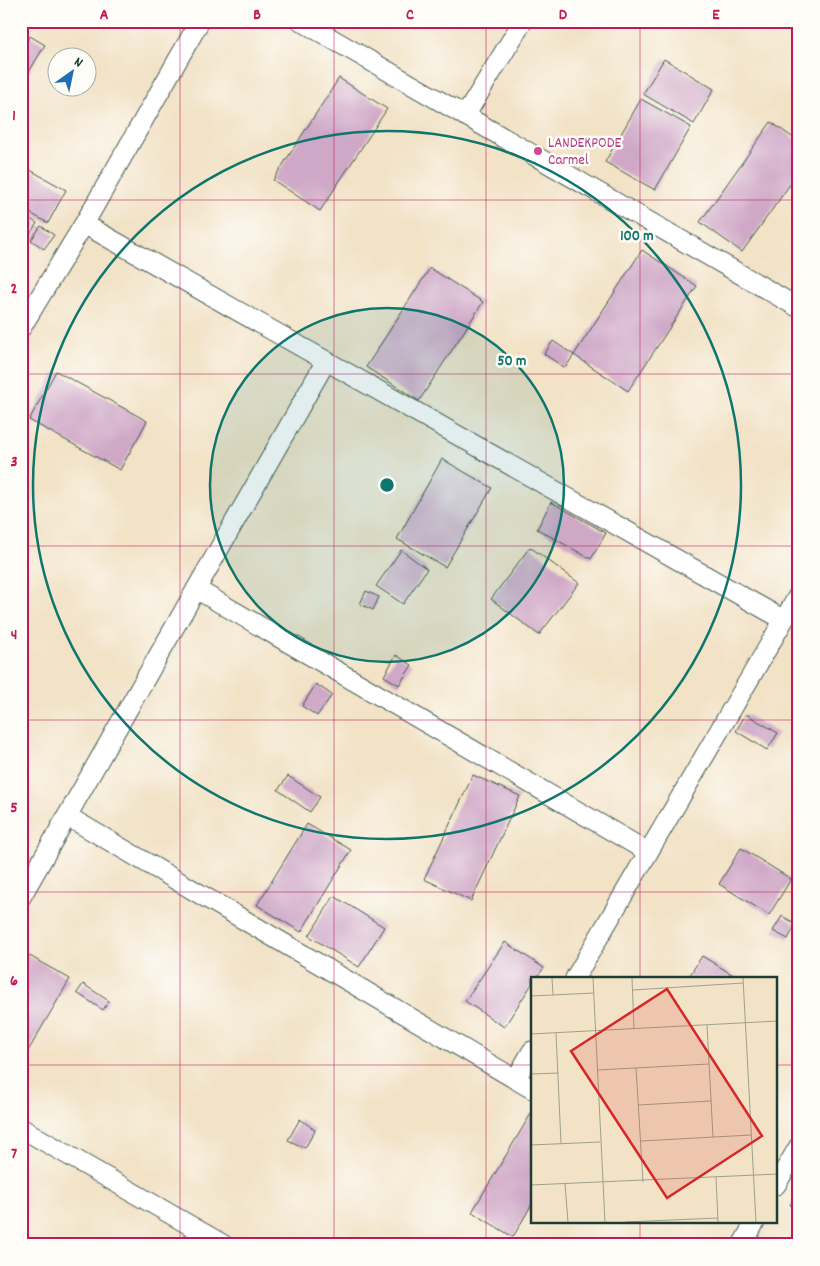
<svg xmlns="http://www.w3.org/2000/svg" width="820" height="1266" font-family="Dekko,sans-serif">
  <rect width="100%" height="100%" fill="#fdfcf7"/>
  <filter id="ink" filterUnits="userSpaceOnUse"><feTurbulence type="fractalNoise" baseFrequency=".02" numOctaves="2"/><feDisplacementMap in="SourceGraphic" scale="10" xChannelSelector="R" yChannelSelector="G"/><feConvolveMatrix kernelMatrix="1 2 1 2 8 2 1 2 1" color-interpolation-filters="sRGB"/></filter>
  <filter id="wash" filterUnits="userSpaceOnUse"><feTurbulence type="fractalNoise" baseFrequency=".0096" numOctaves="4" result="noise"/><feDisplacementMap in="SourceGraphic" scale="20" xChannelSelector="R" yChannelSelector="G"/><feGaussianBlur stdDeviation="1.12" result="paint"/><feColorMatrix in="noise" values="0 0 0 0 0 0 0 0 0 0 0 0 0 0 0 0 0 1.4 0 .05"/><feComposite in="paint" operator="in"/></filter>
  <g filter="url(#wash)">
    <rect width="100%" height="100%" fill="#f2e2c6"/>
    <g id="blocks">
      <path fill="#cfa8c7" d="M 21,21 L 32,21 L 21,38 Z
        M 30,36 L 45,45 L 21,85 L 21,51 Z
        M 664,59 L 714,89 L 694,124 L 643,94 Z
        M 339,78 L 387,109 L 320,211 L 273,180 Z
        M 641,99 L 691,127 L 655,190 L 605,162 Z
        M 771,122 L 799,142 L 799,172 L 742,252 L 700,222 Z
        M 21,165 L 66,190 L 48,223 L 21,208 Z
        M 21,214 L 37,223 L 25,242 L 21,239 Z
        M 41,226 L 54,235 L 44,249 L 31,240 Z
        M 642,250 L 697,286 L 628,391 L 574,355 Z
        M 430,268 L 483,302 L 419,401 L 366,367 Z
        M 553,341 L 574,355 L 565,368 L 544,354 Z
        M 56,371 L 147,421 L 120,470 L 29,420 Z
        M 442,459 L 492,488 L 445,567 L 397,539 Z
        M 551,502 L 606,533 L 591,559 L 537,529 Z
        M 530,547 L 579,583 L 539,635 L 491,599 Z
        M 401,550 L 427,569 L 403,604 L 376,586 Z
        M 366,591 L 379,597 L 373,610 L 360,604 Z
        M 396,655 L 412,665 L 399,685 L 384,676 Z
        M 316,684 L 332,695 L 317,716 L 302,706 Z
        M 746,714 L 778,733 L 767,750 L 736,731 Z
        M 473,775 L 520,796 L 471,901 L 424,879 Z
        M 288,776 L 320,797 L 310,812 L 278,790 Z
        M 307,824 L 351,850 L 301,932 L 257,905 Z
        M 741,848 L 791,879 L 769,915 L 719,884 Z
        M 334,896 L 384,927 L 359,967 L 309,936 Z
        M 782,916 L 796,924 L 788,939 L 773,931 Z
        M 505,942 L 544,968 L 536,978 L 532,978 L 532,984 L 504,1027 L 465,1001 Z
        M 21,951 L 70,979 L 21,1063 Z
        M 702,956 L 738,978 L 688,978 Z
        M 83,984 L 109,1001 L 103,1010 L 77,993 Z
        M 532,1112 L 532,1204 L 513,1237 L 472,1212 Z
        M 300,1119 L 315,1130 L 305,1148 L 288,1140 Z
        M 799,1192 L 799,1212 L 790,1205 Z"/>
    </g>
  </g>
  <g filter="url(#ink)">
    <use href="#blocks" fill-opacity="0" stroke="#3f564a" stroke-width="1"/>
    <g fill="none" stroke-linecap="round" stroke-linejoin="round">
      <defs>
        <path id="minor" d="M 301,21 L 799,308
          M 465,116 L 523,21
          M 84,224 L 784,620
          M 21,328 L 84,224 L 200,21
          M 196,589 L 648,852
          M 67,816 L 532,1089
          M 21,897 L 326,361
          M 575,978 L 799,594
          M 516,1079 L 532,1051
          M 21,1128 L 224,1245
          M 776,1185 L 799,1146
          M 742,1245 L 755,1222"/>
      </defs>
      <use href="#minor" stroke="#3f564a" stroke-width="21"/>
      <use href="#minor" stroke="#fff" stroke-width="19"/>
    </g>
  </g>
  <path fill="none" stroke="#c2185b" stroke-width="1" stroke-opacity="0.55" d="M 180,21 L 180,1245M 334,21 L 334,1245M 486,21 L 486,1245M 640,21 L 640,978M 21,200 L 799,200M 21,374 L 799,374M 21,546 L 799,546M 21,720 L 799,720M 21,892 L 799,892M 21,1065 L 532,1065M 776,1065 L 799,1065M 640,1222 L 640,1245"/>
  <circle cx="387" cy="485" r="177" fill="#0f766e" fill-opacity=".12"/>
  <g fill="none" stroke="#0f766e" stroke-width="2.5">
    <circle cx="387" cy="485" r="177"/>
    <circle cx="387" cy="485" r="354"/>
  </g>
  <circle fill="#d1479c" stroke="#fdfcf7" stroke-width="2" cx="538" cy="151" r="5"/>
  <g text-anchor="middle" stroke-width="5" stroke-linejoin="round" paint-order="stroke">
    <g font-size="15" fill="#b23c85" stroke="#fdfcf7" text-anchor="start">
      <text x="548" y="147">LANDEKPODE<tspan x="548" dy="17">Carmel</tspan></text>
    </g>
  </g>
  <g transform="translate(531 977)">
    <rect width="246" height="246" fill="#f2e2c6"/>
    <path fill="none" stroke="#9ea08c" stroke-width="1" d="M 21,1 L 22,18M 62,1 L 74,245M 101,1 L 103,52M 212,1 L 225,245M 102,13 L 212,6M 0,19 L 63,16M 176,48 L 182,160M 25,56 L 30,166M 0,57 L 247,44M 105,91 L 112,205M 67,93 L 178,87M 0,97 L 27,96M 107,128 L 180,124M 110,164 L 220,158M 0,168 L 69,165M 185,200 L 187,245M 34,207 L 37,245M 0,208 L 247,197M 94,245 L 187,241"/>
    <path fill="#d62828" fill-opacity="0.15" stroke="#d62828" stroke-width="2.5" d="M 136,12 L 231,159 L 136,221 L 40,74 Z"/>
    <rect width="246" height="246" fill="none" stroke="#1f3d34" stroke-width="2.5"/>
  </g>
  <circle cx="387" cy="485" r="8" fill="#0f766e" stroke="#fdfcf7" stroke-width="2.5"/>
  <g font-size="15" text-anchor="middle" font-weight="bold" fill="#0f766e" stroke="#fdfcf7" stroke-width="5" stroke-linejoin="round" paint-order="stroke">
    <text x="637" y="240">100 m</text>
    <text x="512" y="365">50 m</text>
  </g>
  <rect width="820" height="1266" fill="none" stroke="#fdfcf7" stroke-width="55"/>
  <g transform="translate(72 72) rotate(33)"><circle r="24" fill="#fdfcf7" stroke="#a4b0a9"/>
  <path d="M0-4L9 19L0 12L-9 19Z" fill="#1f6fb2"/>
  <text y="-8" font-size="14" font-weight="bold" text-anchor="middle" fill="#1f3d34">N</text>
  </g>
  <rect x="28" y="28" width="764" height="1210" fill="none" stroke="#c2185b" stroke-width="2"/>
  <g font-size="16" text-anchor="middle" font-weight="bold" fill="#c2185b">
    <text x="104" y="19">A</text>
    <text x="257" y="19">B</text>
    <text x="410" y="19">C</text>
    <text x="563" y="19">D</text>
    <text x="716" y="19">E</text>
    <text x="14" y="120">1</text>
    <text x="14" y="293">2</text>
    <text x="14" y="466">3</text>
    <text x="14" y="639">4</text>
    <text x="14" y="812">5</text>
    <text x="14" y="985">6</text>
    <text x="14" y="1158">7</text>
  </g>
</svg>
